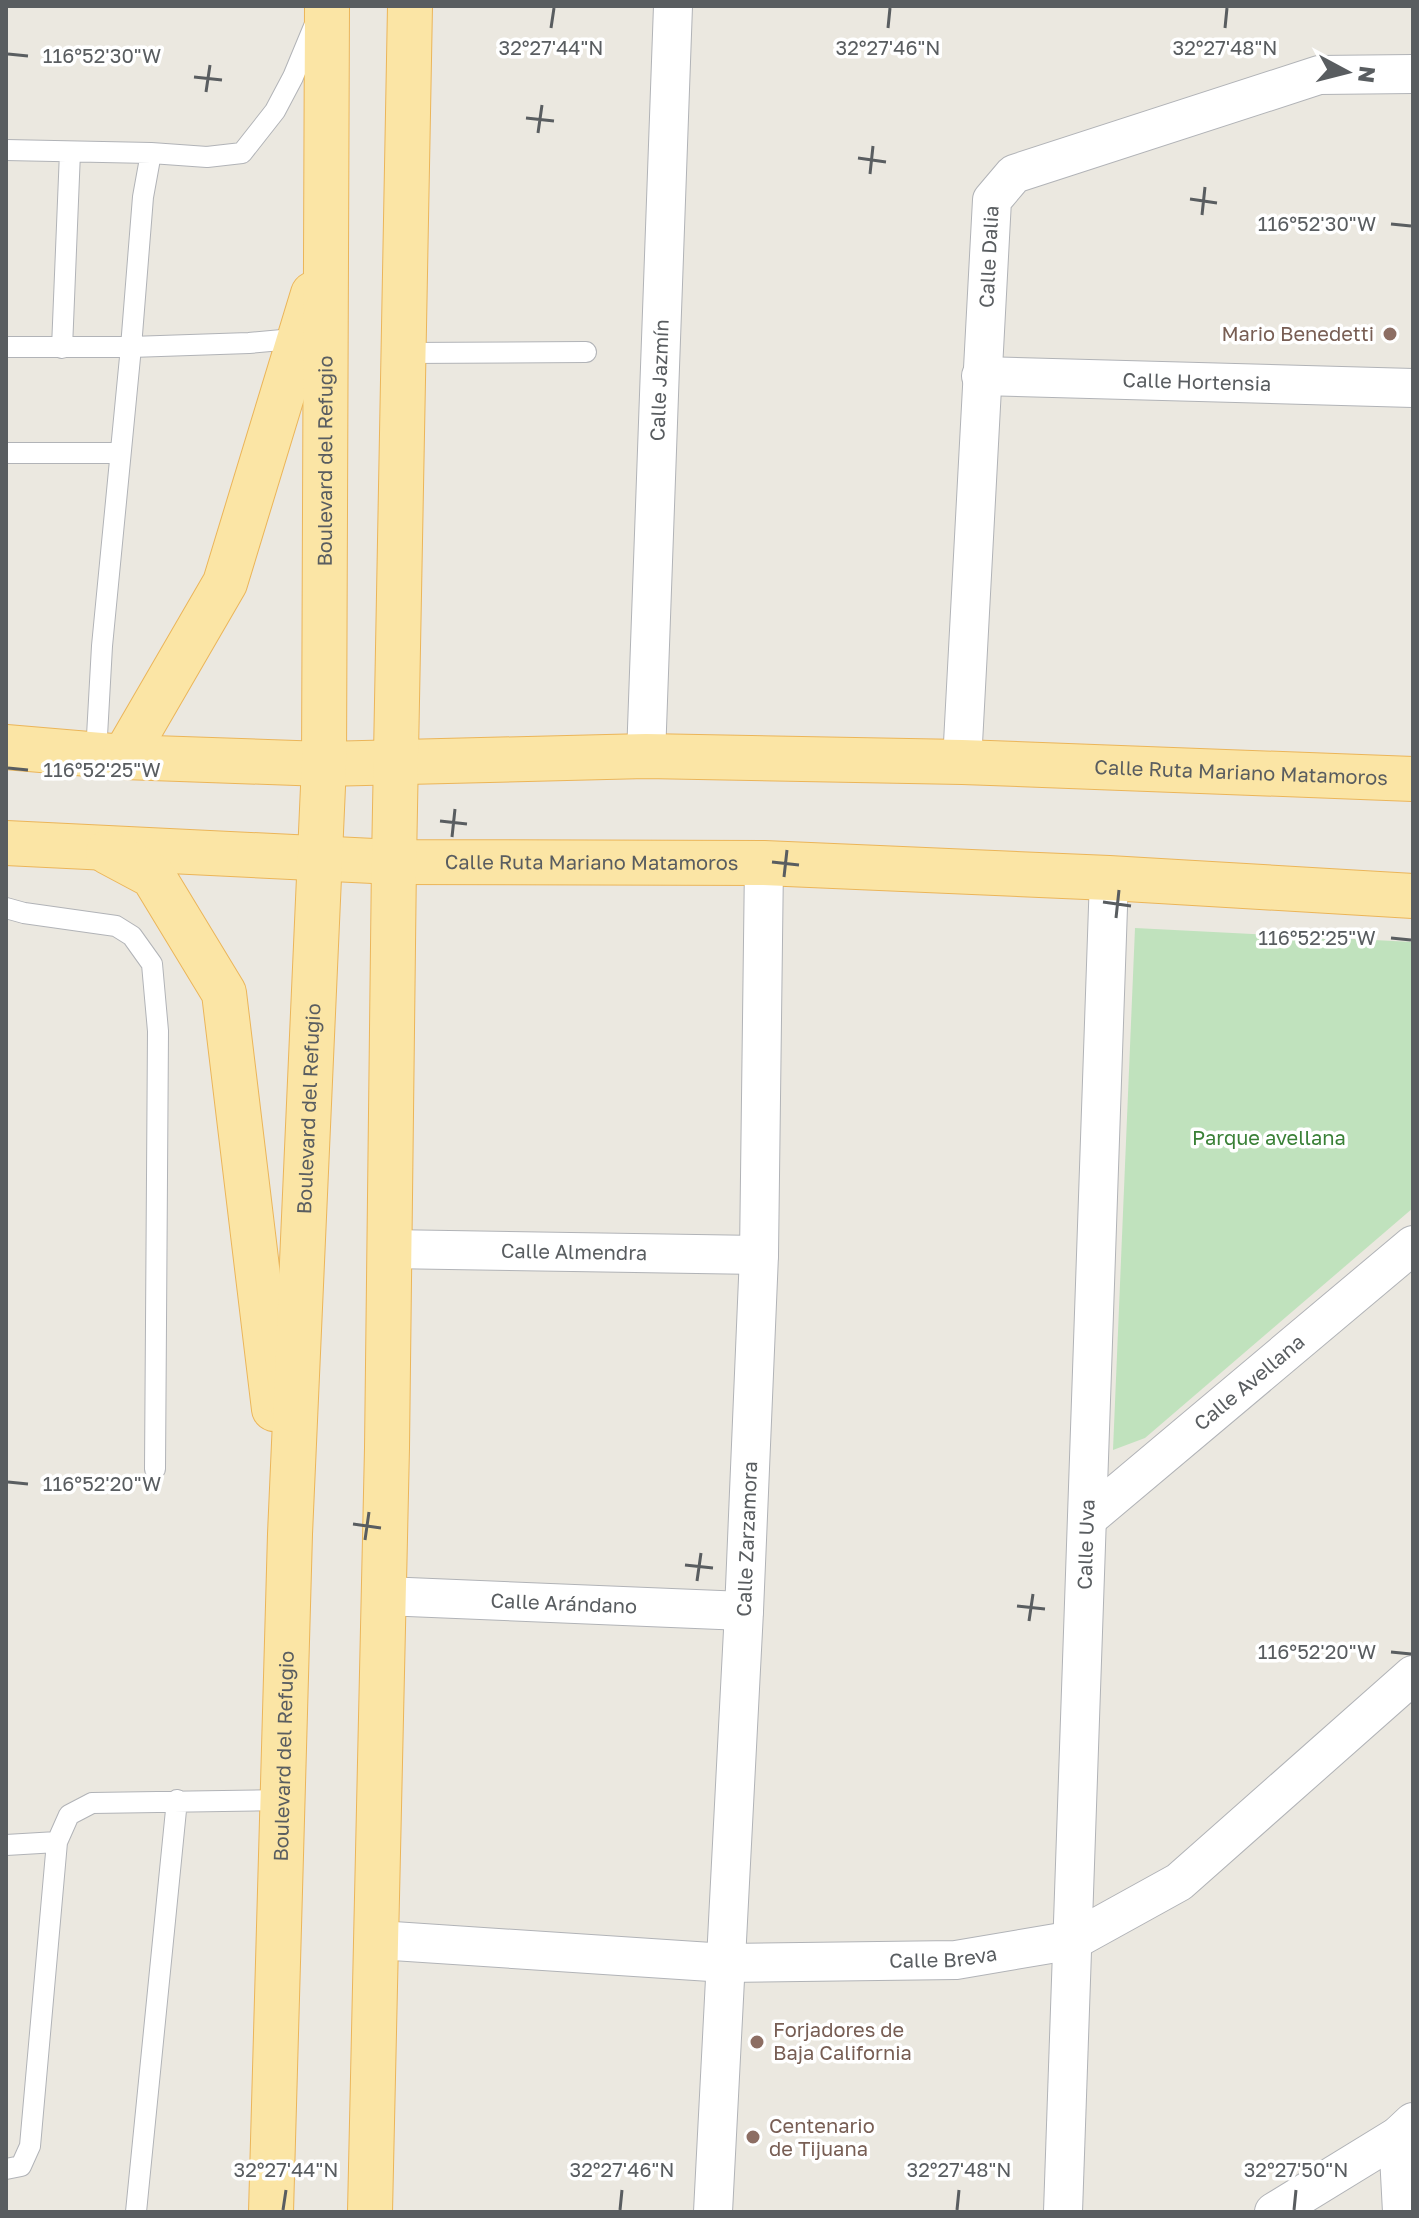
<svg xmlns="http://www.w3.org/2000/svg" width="1419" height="2218" font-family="'Golos Text',sans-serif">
  <rect width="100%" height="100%" fill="#ebe8e0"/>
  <path fill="#c0e2bd" d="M 1135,928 L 1413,942 L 1413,1208 L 1145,1438 L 1113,1450 Z"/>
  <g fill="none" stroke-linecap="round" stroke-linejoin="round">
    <defs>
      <path id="service" d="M 6,150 L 151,153
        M 304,338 L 249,343 L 131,347 L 143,197 L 151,153 L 207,157 L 242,153 L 275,111 L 293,77 L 315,24
        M 6,347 L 131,347 L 102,646 L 96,754
        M 62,348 L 70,152
        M 404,353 L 586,352
        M 6,453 L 119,453
        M 6,908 L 24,913 L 116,926 L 132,936 L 152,964 L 158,1031 L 155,1469
        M 6,1845 L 57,1842
        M 6,2169 L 21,2166 L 30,2146 L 57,1842 L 69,1815 L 92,1803 L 282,1800
        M 136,2212 L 177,1800"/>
      <g id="minor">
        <path id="s1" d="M 981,376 L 1413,388"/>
        <path id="s2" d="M 646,756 L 673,6"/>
        <path id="s3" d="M 962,762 L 992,200 L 1014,174 L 1319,75 L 1413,74"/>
        <path id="s4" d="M 388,1249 L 759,1255"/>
        <path id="s5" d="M 1087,1519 L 1413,1245"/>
        <path id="s6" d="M 384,1596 L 744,1611"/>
        <path id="s7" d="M 378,1940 L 726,1963 L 956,1960 L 1074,1940 L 1179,1882 L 1413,1675"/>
        <path d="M 1398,2136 L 1402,2212"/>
        <path id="s8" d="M 713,2212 L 744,1611 L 759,1255 L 764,863"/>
        <path id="s9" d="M 1063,2212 L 1109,878"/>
        <path d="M 1274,2212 L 1398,2136 L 1413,2122"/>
      </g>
      <g id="primary">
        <path id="s10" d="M 6,747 L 124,757 L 324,764 L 646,756 L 962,762 L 1413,779"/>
        <path d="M 124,757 L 225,583 L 313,294"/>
        <path id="s11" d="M 6,843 L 394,862 L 764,863 L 1109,878 L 1413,896"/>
        <path d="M 108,852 L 153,876 L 224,993 L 274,1409"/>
        <path id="s12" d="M 271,2212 L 290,1534 L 324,764 L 327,6"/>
        <path d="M 370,2212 L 387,1448 L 394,862 L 410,6"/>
      </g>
    </defs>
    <use href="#service" stroke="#b1b3b7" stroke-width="22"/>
    <use href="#minor" stroke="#b1b3b7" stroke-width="40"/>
    <use href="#primary" stroke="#ebb559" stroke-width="46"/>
    <use href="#service" stroke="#fff" stroke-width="20"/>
    <use href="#minor" stroke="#fff" stroke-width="38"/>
    <use href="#primary" stroke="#fbe5a5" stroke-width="44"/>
  </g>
  <path fill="none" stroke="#595d60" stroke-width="3" d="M 551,28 L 554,8M 888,28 L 890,8M 1225,28 L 1227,8M 8,54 L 28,56M 194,77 L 222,80M 206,92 L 210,65M 526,118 L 554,121M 538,133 L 542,105M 858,158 L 886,162M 870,174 L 873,146M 1190,199 L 1217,203M 1202,215 L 1205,187M 1391,224 L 1411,226M 8,768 L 28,770M 440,821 L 467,824M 452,837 L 455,809M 772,862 L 799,865M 784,877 L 787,850M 1103,902 L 1131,906M 1116,918 L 1119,890M 1391,938 L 1411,940M 8,1482 L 28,1484M 353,1524 L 381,1528M 365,1540 L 369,1512M 685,1565 L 713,1568M 697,1581 L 701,1553M 1017,1606 L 1045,1609M 1029,1621 L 1033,1594M 1391,1652 L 1411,1654M 283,2210 L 286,2190M 620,2210 L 622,2190M 957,2210 L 959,2190M 1294,2210 L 1296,2190"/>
  <g fill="#8d6e63" stroke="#fff" stroke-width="3">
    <circle cx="1390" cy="334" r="8"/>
    <circle cx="757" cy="2042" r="8"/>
    <circle cx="753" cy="2137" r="8"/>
  </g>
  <g text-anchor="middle" stroke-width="7" stroke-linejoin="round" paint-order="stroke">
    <g font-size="20" fill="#595d60" stroke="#fff">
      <text dy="7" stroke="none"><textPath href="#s3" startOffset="506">Calle Dalia</textPath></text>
      <text dy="7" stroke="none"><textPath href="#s2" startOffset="376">Calle Jazmín</textPath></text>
      <text dy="7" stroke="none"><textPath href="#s1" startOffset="216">Calle Hortensia</textPath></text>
      <text dy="7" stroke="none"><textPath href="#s12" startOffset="1752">Boulevard del Refugio</textPath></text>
      <text dy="7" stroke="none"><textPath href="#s10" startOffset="1236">Calle Ruta Mariano Matamoros</textPath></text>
      <text dy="7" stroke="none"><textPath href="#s11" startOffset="586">Calle Ruta Mariano Matamoros</textPath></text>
      <text dy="7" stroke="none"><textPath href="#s12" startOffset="1104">Boulevard del Refugio</textPath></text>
      <text dy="7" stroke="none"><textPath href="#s4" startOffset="186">Calle Almendra</textPath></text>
      <text dy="7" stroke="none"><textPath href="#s5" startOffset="212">Calle Avellana</textPath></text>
      <text dy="7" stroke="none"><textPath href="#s8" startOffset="674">Calle Zarzamora</textPath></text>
      <text dy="7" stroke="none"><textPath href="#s9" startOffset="668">Calle Uva</textPath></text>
      <text dy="7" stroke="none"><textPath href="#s6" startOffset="180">Calle Arándano</textPath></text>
      <text dy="7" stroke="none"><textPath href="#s12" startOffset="456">Boulevard del Refugio</textPath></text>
      <text dy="7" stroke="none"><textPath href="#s7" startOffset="566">Calle Breva</textPath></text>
    </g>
    <g font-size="20" fill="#785e54" stroke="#fff" text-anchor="start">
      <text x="1374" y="341" text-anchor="end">Mario Benedetti</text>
      <text x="773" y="2037">Forjadores de<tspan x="773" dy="23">Baja California</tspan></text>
      <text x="769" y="2133">Centenario<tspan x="769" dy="23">de Tijuana</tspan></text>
    </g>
    <g font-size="20" fill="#3a8137" stroke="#fff">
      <text x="1269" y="1145">Parque avellana</text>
    </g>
  </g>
  <g font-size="20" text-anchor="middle" fill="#595d60" stroke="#fff" stroke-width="7" stroke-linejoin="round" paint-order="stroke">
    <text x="551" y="55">32°27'44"N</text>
    <text x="888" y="55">32°27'46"N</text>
    <text x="1225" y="55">32°27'48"N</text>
    <text x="102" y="63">116°52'30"W</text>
    <text x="1317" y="231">116°52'30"W</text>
    <text x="102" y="777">116°52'25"W</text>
    <text x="1317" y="945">116°52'25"W</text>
    <text x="102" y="1491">116°52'20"W</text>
    <text x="1317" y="1659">116°52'20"W</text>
    <text x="286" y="2177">32°27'44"N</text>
    <text x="622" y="2177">32°27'46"N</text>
    <text x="959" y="2177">32°27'48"N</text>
    <text x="1296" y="2177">32°27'50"N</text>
  </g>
  <rect width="1419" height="2218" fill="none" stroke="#595d60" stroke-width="16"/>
  <g transform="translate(1347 72) rotate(97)" stroke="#ffffff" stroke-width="6" paint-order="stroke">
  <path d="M0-6L14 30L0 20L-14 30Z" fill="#595d60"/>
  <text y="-12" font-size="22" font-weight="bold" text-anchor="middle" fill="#595d60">N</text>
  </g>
</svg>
